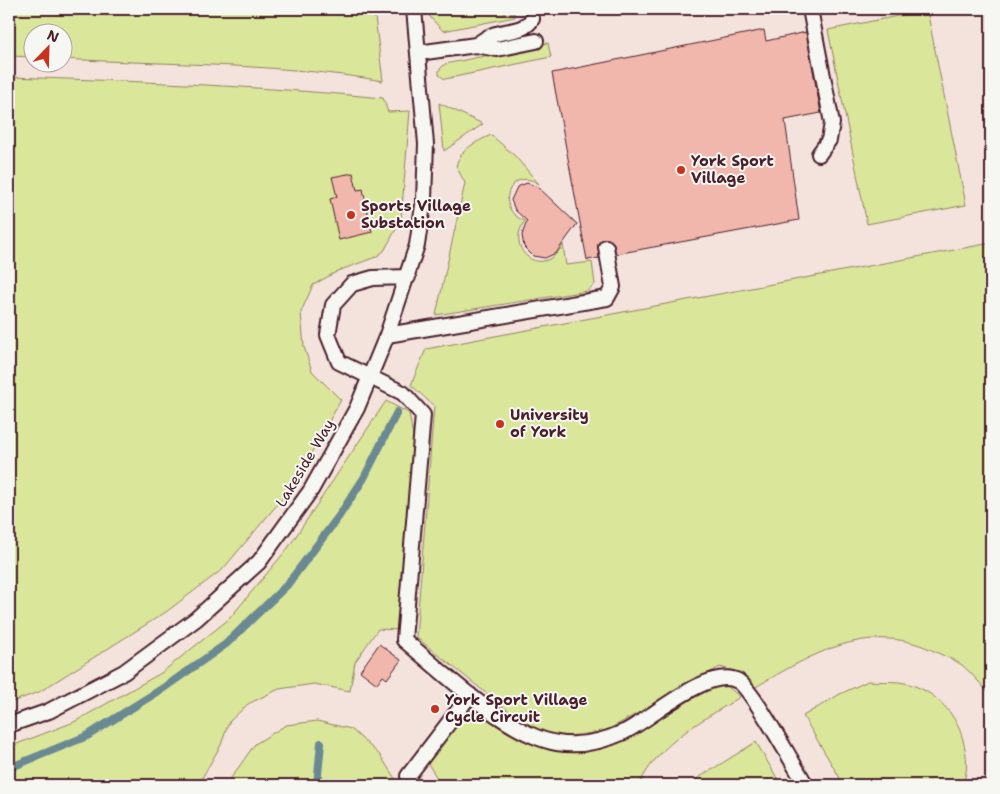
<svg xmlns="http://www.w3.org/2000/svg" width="1000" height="794" font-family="'Shantell Sans',sans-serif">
  <rect width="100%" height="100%" fill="#f6f6f2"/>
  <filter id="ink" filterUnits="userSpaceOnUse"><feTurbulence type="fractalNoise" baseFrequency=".02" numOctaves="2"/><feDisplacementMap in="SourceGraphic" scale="10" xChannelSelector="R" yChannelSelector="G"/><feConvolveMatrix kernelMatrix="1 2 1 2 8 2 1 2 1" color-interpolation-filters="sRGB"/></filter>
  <g filter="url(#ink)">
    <path fill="#f4e3dd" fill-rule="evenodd" d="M 9,9 L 991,9 L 991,785 L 9,785 ZM 32,32 L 62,32 L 62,62 L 32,62 Z"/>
    <path fill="#dae699" stroke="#928262" d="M 9,9 L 374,9 L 383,81 C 277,63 170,65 63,59 L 62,32 L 32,32 L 32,57 L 9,56 Z
      M 429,9 L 503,9 L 504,14 L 514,13 L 515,17 L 443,31 L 430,17 Z
      M 927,10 L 966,205 L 867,224 L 828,30 Z
      M 548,43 L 551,57 L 445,79 L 439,75 L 439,70 L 445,64 Z
      M 9,77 C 134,81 259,86 383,98 L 388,112 L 410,111 L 401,220 L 384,251 L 376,257 L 338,271 L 313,285 L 301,312 L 304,347 L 312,371 L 341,400 L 292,487 L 223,569 L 166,612 L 39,692 L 9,703 Z
      M 439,103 L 483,124 L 444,151 Z
      M 491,135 L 515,156 L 539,184 C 511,165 492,209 525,221 C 504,248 541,282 563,245 L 566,265 L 592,262 L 595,284 L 587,291 L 436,315 L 465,183 L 456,166 C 460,149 476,142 491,135 Z
      M 991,243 L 991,696 C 982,686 973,674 962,665 C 955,660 946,657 938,653 C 871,618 812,654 754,688 L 741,673 L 720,667 L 604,732 L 558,737 L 526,725 L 416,637 L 434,406 L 411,385 L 426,349 Z
      M 386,401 L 409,413 L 415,448 L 399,630 L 378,629 L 355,662 L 350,691 L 314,684 L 279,689 L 248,704 L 229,722 L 221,745 L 198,785 L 9,785 L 9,747 L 74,722 L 161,673 L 229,619 L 288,548 Z
      M 868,681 C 878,682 889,681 899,682 C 930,686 956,711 963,740 C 967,756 969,771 962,785 L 844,785 L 803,716 L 840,694 Z
      M 712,686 L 727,686 L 740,697 C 702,721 659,742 639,785 L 441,785 L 424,757 L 473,708 C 489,718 506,734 524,741 C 595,771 655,721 712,686 Z
      M 317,721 L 351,729 L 380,755 L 399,785 L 226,785 L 255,744 L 286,725 Z
      M 756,742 L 781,785 L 691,785 L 695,780 Z"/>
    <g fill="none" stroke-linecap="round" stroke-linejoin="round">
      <path stroke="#6a8992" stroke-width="8" d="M 9,768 L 87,736 L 165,687 L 226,644 L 287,585 L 339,516 L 364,478 L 397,412
        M 317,785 L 321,743"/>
    </g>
    <path fill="#f1b7ac" stroke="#4a1f2b" d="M 764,30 L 766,41 L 806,32 L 821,113 L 785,120 L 799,220 L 616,254 L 613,242 L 604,239 L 598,244 L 599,258 L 587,260 L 552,73 Z
      M 353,173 L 357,190 L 363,189 L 372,232 L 339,240 L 330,199 L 337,197 L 332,177 Z
      M 527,183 L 538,187 L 577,224 L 556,253 L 545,258 L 533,256 L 524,247 L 522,235 L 527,221 L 515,210 L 511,200 L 517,187 Z
      M 379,644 L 401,660 L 387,679 L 383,676 L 377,684 L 360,671 Z"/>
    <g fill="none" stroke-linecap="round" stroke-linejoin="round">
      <defs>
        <path id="service" d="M 810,9 L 832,123 L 829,140 L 819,154
          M 476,45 C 481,42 487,37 493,35 C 506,30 525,32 532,19
          M 418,53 L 476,45 L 497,49 L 536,41
          M 408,277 L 373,278 L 352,284 L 333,305 L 328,335 L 339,362 L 403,393 L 423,415 L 404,640 C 443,672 507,735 557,743 C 580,747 604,741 624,732 C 650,720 709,665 738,681 C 753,690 794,766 806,785
          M 387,335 L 607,298 L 613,287 L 606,247
          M 9,725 L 49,711 L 124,672 L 196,619 L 259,562 L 311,490 L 357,408 L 387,335 L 417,245 L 424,199 L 426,144 L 414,9
          M 408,776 L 470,695"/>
      </defs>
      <use href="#service" stroke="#4a1f2b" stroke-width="18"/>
      <use href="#service" stroke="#f6f6f2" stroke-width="14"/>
    </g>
  </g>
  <g fill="#c8321e" stroke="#f6f6f2" stroke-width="2">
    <circle cx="681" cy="170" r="5"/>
    <circle cx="351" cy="215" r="5"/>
    <circle cx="500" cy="424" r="5"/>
    <circle cx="435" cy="709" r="5"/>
  </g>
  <g text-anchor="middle" stroke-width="4" stroke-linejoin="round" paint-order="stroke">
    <g font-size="15" font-weight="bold" fill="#4a1f2b" stroke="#f6f6f2" text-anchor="start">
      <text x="691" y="166">York Sport<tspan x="691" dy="17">Village</tspan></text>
      <text x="361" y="211">Sports Village<tspan x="361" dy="17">Substation</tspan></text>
      <text x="510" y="420">University<tspan x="510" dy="17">of York</tspan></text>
      <text x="445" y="705">York Sport Village<tspan x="445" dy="17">Cycle Circuit</tspan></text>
    </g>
    <g font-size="15" fill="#4a1f2b" stroke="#f6f6f2">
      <text transform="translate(305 463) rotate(-59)" y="5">Lakeside Way</text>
    </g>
  </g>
  <rect width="1000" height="794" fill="none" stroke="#f6f6f2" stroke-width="30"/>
  <rect x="15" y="15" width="970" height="764" fill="none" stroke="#4a1f2b" stroke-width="2" filter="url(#ink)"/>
  <g transform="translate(48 48) rotate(23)"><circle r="24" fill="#f6f6f2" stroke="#b1a0a2"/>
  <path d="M0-4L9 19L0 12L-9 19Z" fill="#c8321e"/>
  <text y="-8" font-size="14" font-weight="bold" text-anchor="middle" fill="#4a1f2b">N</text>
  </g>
</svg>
